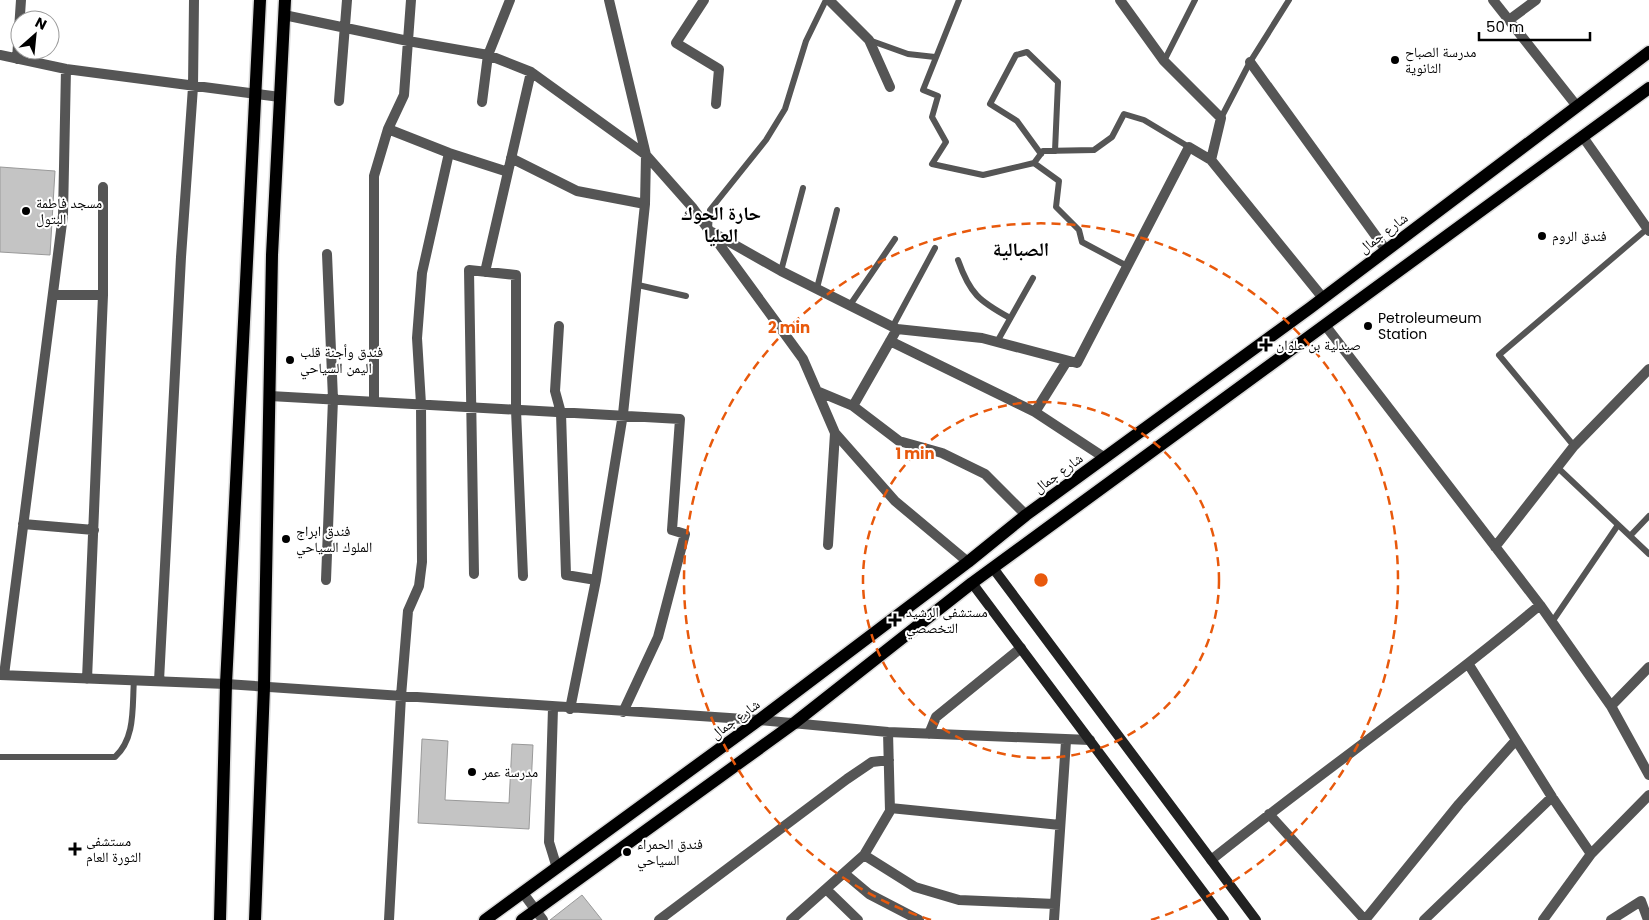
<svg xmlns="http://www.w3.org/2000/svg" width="1649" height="920" font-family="Poppins,'Noto Naskh Arabic',sans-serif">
  <rect width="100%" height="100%" fill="#fff"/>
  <path fill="#c4c4c4" stroke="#999" d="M 0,167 L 55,171 L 50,255 L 0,252 Z
    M 422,739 L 448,741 L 445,800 L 509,803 L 512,744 L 533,745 L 529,829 L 418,823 Z
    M 582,895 L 602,920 L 550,920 Z"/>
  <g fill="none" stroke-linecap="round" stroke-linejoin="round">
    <defs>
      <path id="primary" d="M 220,920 L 226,684 L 260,0
        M 255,920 L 264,687 L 272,255 L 285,0
        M 485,920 L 759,720 L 968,562 L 1026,515 L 1310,308 L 1649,52
        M 522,920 L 793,724 L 972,583 L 1649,88"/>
    </defs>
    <use href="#primary" stroke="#dbdbdb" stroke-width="15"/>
    <path stroke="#555" stroke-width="6" d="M 959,0 L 923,90 L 938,96 L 932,117 L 946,142 L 932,164 L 983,175 L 1034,163 L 1059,181 L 1056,207 L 1079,230 L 1082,242 L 1127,266
      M 869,40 L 908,54 L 935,57
      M 1164,61 L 1195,0
      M 1221,118 L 1250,62 L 1289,0
      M 1041,154 L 1017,121 L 990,104 L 1016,55 L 1027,52 L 1058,82 L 1055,151
      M 1034,163 L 1043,151 L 1094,150 L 1112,137 L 1124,114 L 1144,120 L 1189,147
      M 709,230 L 710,210 L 766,140 L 785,109 L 806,41 L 826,0
      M 958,260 C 970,294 979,301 1010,318
      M 781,271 L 803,188
      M 638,285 L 686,296
      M 817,288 L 837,210
      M 850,305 L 895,239
      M 893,326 L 935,248
      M 997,342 L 1033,278
      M 1574,446 L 1499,355 L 1648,228
      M 1557,467 L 1649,554
      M 1630,536 L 1649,516
      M 1552,622 L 1618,525
      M 0,757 L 115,757 C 136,738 132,706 134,680"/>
    <path stroke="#555" stroke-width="10" d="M 704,0 L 676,43 L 719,69 L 716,104
      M 829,0 L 869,40 L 890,87
      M 1120,0 L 1164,61 L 1221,118 L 1211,160
      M 1493,0 L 1576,105
      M 284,15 L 408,41 L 488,55 L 531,72 L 646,155 L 692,207 L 803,359 L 835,433 L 828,545
      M 1509,20 L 1536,0
      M 0,55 L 66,69 L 280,97
      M 17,59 L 21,0
      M 1250,62 L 1386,250
      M 339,101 L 347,0
      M 482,102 L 488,55 L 510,0
      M 388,129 L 449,153 L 508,172
      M 1583,137 L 1649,231
      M 511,158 L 577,191 L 645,204
      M 712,232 L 781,271 L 897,329 L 982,338 L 1077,363 L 1189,147 L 1211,160 L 1323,298
      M 485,272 L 531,72
      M 53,295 L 103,295
      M 1325,325 L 1540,605 L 1611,706 L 1649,775
      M 559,326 L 555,391 L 561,413 L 566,575 L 596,580
      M 890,341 L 1035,412 L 1105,458
      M 817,391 L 853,406 L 899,441 L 942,453 L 985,474 L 1026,515
      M 270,396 L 680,419 L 672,530 L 685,534 L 658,637 L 623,712
      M 374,402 L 374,176 L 388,129 L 404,95 L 411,0
      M 853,406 L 897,329
      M 1035,412 L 1067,361
      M 835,433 L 895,501 L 968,562
      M 23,524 L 94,530
      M 1495,547 L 1574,446 L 1649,369
      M 474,574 L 469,270 L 516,275 L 516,410 L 523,576
      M 326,580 L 333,399 L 327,254
      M 1469,665 L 1552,797 L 1591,854
      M 0,675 L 226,684 L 759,720 L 888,732 L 1090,740
      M 4,675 L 63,215 L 66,69
      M 87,679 L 103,295 L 103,187
      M 159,681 L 181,257 L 193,87 L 194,0
      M 1611,706 L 1649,667
      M 553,708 L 549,842 L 557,868
      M 570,709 L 596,580 L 623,414 L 645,204 L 646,155 L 609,0
      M 929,734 L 936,717 L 1021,648
      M 890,808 L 1060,825
      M 1269,814 L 1365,920
      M 864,855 L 915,887 L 959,900 L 1055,904
      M 1211,860 C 1320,773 1434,694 1540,605
      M 844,873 L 869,894 L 919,920
      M 826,889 L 858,920
      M 523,893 L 543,920
      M 389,920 L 401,696 L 408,611 L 419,586 L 422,562 L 421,404 L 417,338 L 422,273 L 449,153
      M 659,920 L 847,779 L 872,762 L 889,760
      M 791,920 L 864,855 L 890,811 L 888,732
      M 1054,920 L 1066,741
      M 1365,920 L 1459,804 L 1516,740
      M 1424,920 L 1552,797
      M 1543,920 L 1591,854 L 1649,795
      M 1611,920 L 1641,901 L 1648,920"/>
    <path stroke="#222" stroke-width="10" d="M 993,568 L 1256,920
      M 972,583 L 1224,920"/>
    <use href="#primary" stroke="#000" stroke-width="12"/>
  </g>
  <g fill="none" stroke="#e8590c" stroke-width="2.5" stroke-dasharray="9 6">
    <circle cx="1041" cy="580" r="178"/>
    <path d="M931 920A357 357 0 1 1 1151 920"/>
  </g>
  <g fill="#000" stroke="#fff" stroke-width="2">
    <circle cx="1395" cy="60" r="5"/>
    <circle cx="26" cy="211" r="5"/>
    <circle cx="1542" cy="236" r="5"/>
    <circle cx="1368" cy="326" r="5"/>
    <path d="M1263.5 337.5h5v5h5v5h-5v5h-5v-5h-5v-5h5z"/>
    <circle cx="290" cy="360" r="5"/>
    <circle cx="286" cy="539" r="5"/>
    <path d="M892.5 612.5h5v5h5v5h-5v5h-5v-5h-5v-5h5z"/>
    <circle cx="472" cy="772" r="5"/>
    <path d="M72.5 841.5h5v5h5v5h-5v5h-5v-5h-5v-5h5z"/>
    <circle cx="627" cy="852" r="5"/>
  </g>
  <g text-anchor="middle" stroke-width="4" stroke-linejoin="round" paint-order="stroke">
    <g font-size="14" fill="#000" stroke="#fff" text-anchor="start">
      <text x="1405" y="57">مدرسة الصباح<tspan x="1405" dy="16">الثانوية</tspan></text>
      <text x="36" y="208">مسجد فاطمة<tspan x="36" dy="16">البتول</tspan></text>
      <text x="1552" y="241">فندق الروم</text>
      <text x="1378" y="323">Petroleumeum<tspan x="1378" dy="16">Station</tspan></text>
      <text x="1276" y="350">صيدلية بن علوان</text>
      <text x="300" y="357">فندق وأجنة قلب<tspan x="300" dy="16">اليمن السياحي</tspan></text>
      <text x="296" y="536">فندق ابراج<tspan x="296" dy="16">الملوك السياحي</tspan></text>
      <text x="906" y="617">مستشفى الرشيد<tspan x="906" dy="16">التخصصي</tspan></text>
      <text x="482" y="777">مدرسة عمر</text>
      <text x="86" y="846">مستشفى<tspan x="86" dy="16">الثورة العام</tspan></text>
      <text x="637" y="849">فندق الحمراء<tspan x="637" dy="16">السياحي</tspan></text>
    </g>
    <g font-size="14" fill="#000" stroke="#fff">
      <text transform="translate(1383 233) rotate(-37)" y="5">شارع جمال</text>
      <text transform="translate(1058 473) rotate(-36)" y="5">شارع جمال</text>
      <text transform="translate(735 719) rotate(-36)" y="5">شارع جمال</text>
    </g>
    <g font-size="19" font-weight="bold" fill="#000" stroke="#fff">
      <text x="721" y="220">حارة الحوك<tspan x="721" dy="22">العليا</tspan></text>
      <text x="1021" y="256">الصبالية</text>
    </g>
  </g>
  <circle cx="1041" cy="580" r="8" fill="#e8590c" stroke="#fff" stroke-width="2.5"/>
  <g font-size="15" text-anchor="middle" font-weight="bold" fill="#e8590c" stroke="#fff" stroke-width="4" stroke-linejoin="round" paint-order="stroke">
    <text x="789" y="333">2 min</text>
    <text x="915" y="459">1 min</text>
  </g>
  <g transform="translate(35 35) rotate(27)"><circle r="24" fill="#ffffff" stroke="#999999"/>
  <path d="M0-4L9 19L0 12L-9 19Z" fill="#000000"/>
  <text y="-8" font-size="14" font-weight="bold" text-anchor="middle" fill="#000000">N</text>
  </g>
  <path d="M1479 32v8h111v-8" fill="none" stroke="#000000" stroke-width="2.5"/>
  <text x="1486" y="32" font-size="15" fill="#000000" stroke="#ffffff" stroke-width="4" paint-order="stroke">50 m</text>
</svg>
